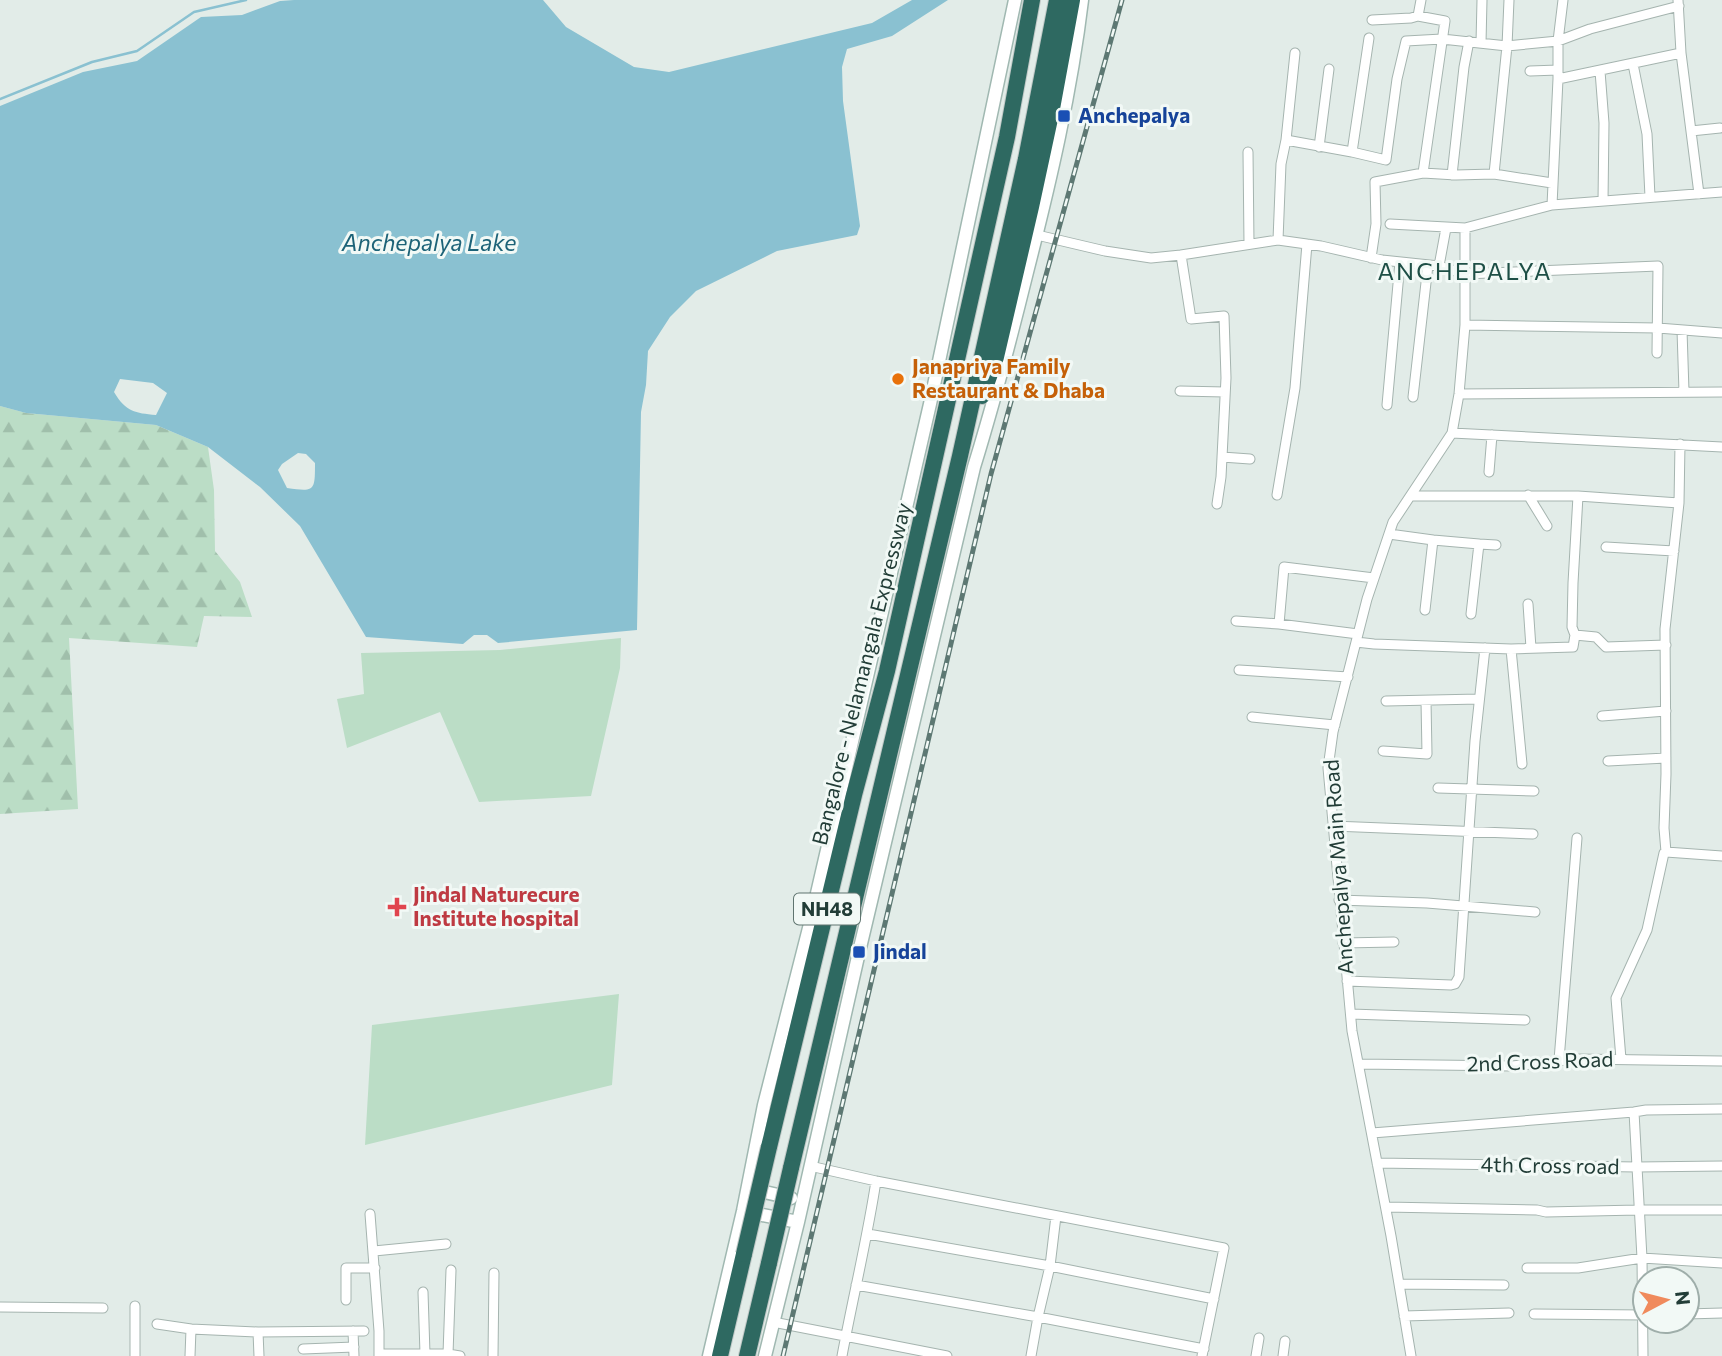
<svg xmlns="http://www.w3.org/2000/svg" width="1722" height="1356" font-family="Commissioner,sans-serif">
  <defs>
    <pattern id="forest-firs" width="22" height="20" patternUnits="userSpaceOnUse" patternTransform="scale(1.75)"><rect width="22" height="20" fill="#bbddc6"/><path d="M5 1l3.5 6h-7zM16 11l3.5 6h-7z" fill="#a0bfab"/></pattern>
  </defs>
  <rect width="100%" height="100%" fill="#e2ece8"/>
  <path fill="#bbddc6" d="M 621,638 L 620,668 L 591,796 L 479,802 L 440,712 L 347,748 L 337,699 L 364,694 L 361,653 L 500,650 Z
    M 619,994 L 612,1085 L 365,1145 L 372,1025 Z"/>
  <path fill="url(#forest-firs)" d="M 0,406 L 26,413 L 156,425 L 208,447 L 214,490 L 215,551 L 240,582 L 252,617 L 204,616 L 197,647 L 69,638 L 78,809 L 0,814 Z"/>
  <path fill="#8ac1d1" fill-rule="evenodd" d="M 294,0 L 543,0 L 566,27 L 634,67 L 669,72 L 872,23 L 912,0 L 948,0 L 892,36 L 847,49 L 842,67 L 843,101 L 860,226 L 857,235 L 777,251 L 696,291 L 670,317 L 648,351 L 646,385 L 641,412 L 637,630 L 498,643 L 487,635 L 474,635 L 463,644 L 366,637 L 300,526 L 260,487 L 208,447 L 156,425 L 26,413 L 0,406 L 0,106 L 83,72 L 137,61 L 201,17 L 242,15 L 280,1 ZM 120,379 L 153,383 L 167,393 L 156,415 C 135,413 126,412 114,392 ZM 298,453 L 306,454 L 315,463 C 315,491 315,492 287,488 L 278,470 L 282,464 Z"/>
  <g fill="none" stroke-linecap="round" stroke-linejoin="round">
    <path stroke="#8ac1d1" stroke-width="2.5" d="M 0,99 L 92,62 L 137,51 L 194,12 L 246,0"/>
    <defs>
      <path id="street" d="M 1678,0 L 1681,53 L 1699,194
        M 1418,16 L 1421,0
        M 1372,20 L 1411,18 L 1418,16 L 1445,21 L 1423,173
        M 1481,43 L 1482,0
        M 1633,64 L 1647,134 L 1650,197
        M 1530,71 L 1558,70
        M 1600,71 L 1604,123 L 1603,201
        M 1558,79 L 1681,53
        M 1691,131 L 1720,128
        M 1286,140 L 1352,152 L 1386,160 L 1397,79 L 1406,41 L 1442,39 L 1507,46 L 1558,41 L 1590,29 L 1679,6
        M 1319,147 L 1329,69
        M 1248,152 L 1249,244
        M 1352,152 L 1369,38
        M 1494,174 L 1507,46 L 1509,0
        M 1452,175 L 1464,67 L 1469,41
        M 1552,205 L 1722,192
        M 1390,224 L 1465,228
        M 1037,235 L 1105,251 L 1151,258 L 1181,255 L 1278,240 L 1321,246 L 1382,260 L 1439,266 L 1465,274 L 1658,266 L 1657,353
        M 1278,240 L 1281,164 L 1286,140 L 1295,53
        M 1181,255 L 1191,319 L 1224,316 L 1226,378 L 1221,477 L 1217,504
        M 1371,258 L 1376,224 L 1375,182 L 1423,173 L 1456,175 L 1494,174 L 1552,183
        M 1439,266 L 1446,228
        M 1465,325 L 1658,328 L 1722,333
        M 1682,330 L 1684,392
        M 1180,391 L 1225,392
        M 1459,394 L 1722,392
        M 1413,397 L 1428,265
        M 1387,405 L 1400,262
        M 1452,433 L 1722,447
        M 1222,457 L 1250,459
        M 1489,472 L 1492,435
        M 1277,495 L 1295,388 L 1307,244
        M 1528,495 L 1547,526
        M 1411,496 L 1578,496 L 1679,503
        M 1389,534 L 1433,540
        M 1479,544 L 1496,545
        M 1606,547 L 1674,551
        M 1528,604 L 1531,648
        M 1425,610 L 1433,540 L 1479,544 L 1471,614
        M 1236,621 L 1279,624 L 1358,634
        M 1279,624 L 1284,567 L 1374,578
        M 1575,635 L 1572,627 L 1573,583 L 1578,496
        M 1356,642 L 1374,644 L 1511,649 L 1573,647 L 1575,635 L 1596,637 L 1606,647 L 1666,645
        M 1511,649 L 1522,764
        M 1239,670 L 1348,677
        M 1386,701 L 1479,699
        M 1602,716 L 1666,711
        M 1252,717 L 1335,725
        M 1383,751 L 1427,754 L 1426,701
        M 1608,761 L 1666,758
        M 1438,788 L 1534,791
        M 1333,826 L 1533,834
        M 1666,852 L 1722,856
        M 1339,900 L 1427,903 L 1535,912
        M 1343,943 L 1394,942
        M 1347,981 L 1451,985 L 1455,984 L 1459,977 L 1475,741 L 1485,648
        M 1351,1014 L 1525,1020
        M 1621,1059 L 1616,998 L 1647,930 L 1664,853 L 1666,852 L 1664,828 L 1666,774 L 1665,629 L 1679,503 L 1680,444
        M 1559,1060 L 1577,838
        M 1359,1064 L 1512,1066 L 1576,1059 L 1722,1061
        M 1634,1112 L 1642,1258 L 1643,1356
        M 1372,1133 L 1634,1112 L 1646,1110 L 1722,1109
        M 1377,1163 L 1637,1167 L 1722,1166
        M 810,1166 L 876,1181 L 1224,1248 L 1202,1356
        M 1386,1207 L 1537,1210 L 1546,1212 L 1638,1210 L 1722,1210
        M 370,1214 L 379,1331 L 379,1356
        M 868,1234 L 1050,1266 L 1214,1299
        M 374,1251 L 446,1244
        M 1527,1268 L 1578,1268 L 1642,1258 L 1722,1263
        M 1399,1284 L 1504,1285
        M 856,1285 L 1038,1317 L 1204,1349
        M 423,1292 L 425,1354
        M 346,1300 L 346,1268 L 375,1268
        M 135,1306 L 135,1356
        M 0,1307 L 103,1308
        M 1534,1314 L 1645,1315
        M 1687,1314 L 1722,1313
        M 1404,1316 L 1509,1313
        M 773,1322 L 947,1356
        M 157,1324 L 191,1329
        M 353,1331 L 354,1356
        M 258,1332 L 259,1356
        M 303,1349 L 354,1347
        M 379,1354 L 448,1354 L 460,1356
        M 448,1354 L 451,1270
        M 190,1356 L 191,1329 L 258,1332 L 364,1331
        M 493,1356 L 494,1273
        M 842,1356 C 853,1297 867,1240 876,1181
        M 1031,1356 L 1038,1317 L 1050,1266 L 1056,1216
        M 1256,1356 L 1259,1338
        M 1283,1356 L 1285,1341
        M 1411,1356 L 1391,1236 L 1352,1031 L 1328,768 L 1333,732 L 1367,599 L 1393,522 L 1452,433 L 1459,394 L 1465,325 L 1465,228 L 1552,205 L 1558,79 L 1558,41 L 1563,0"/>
      <path id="secondary" d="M 751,1189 L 791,1198
        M 747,1212 L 798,1222
        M 709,1356 L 743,1211 L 764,1105 L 809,928 L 930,404 L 1015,0
        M 765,1356 L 798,1222 L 859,952 L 974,467 C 994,402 1011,337 1027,272 C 1050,182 1071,92 1082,0"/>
      <path id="highway" d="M 982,396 L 996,357 L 1031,207 L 1051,114 L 1072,0
        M 769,1147 L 854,795 L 887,671 L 1007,137 L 1032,0
        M 791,1168 L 960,456 L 1026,159 L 1057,0
        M 720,1356 L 744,1254
        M 747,1356 L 769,1263"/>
    </defs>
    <use href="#street" stroke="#a5b4af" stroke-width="11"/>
    <use href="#secondary" stroke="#a0b8b1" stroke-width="15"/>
    <use href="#highway" stroke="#c1c9c7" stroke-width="18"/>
    <use href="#street" stroke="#fff" stroke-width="9"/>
    <use href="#secondary" stroke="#fff" stroke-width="12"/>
    <use href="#highway" stroke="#2e6961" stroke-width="16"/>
    <defs>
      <path id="rail" d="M 783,1356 L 991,474 L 1122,0"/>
    </defs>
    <use href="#rail" stroke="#5d7873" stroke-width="5"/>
    <use href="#rail" stroke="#f2f9f6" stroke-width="2.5" stroke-dasharray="8" stroke-linecap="butt"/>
    <defs>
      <path id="highway-bridge" d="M 744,1254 L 769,1147
        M 769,1263 L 791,1168"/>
    </defs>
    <use href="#highway-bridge" stroke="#c1c9c7" stroke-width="18" stroke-linecap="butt"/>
    <use href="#highway-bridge" stroke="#2e6961" stroke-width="16"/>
  </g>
  <g fill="#1a4fb4" stroke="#f2f9f6" stroke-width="2.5">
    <rect x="1057" y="109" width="14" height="14" rx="3.5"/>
    <rect x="852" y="945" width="14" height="14" rx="3.5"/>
  </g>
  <circle fill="#e8710a" stroke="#f2f9f6" stroke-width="2.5" cx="898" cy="379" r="7"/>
  <path fill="#e0444e" stroke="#f2f9f6" stroke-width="2.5" d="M393.5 896.5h7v7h7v7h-7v7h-7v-7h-7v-7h7z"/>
  <g text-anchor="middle" stroke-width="6" stroke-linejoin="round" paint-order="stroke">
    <rect fill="#f2f9f6" stroke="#607570" stroke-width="2" x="794" y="893.5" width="66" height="31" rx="5"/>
    <g font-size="19" font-weight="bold" fill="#223d37">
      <text x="827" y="916">NH48</text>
    </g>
    <g font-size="21" font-weight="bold" fill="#164399" stroke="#f2f9f6" text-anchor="start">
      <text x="1078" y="123">Anchepalya</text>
      <text x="873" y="959">Jindal</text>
    </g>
    <g font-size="21" font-weight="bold" fill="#c56008" stroke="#f2f9f6" text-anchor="start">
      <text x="912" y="374">Janapriya Family<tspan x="912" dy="24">Restaurant &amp; Dhaba</tspan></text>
    </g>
    <g font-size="21" fill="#223d37" stroke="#f2f9f6">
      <text transform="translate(862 674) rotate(-76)" y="7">Bangalore - Nelamangala Expressway</text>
      <text transform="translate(1339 867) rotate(-94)" y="7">Anchepalya Main Road</text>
      <text transform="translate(1540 1062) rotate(-2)" y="7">2nd Cross Road</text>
      <text transform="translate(1550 1166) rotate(1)" y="7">4th Cross road</text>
    </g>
    <g font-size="21" font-weight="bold" fill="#be3a42" stroke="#f2f9f6" text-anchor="start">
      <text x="413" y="902">Jindal Naturecure<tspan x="413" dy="24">Institute hospital</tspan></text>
    </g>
    <g font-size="23" font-style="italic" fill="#1d6378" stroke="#f2f9f6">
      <text x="429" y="251">Anchepalya Lake</text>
    </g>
    <g font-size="24" letter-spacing="2" fill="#1e4f46" stroke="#f2f9f6">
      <text x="1465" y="280">ANCHEPALYA</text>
    </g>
  </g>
  <g transform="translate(1666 1300) rotate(83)"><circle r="33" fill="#f2f9f6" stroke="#9faeaa" stroke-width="2"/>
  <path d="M0-5L12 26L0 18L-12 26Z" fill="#f08a5c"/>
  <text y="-10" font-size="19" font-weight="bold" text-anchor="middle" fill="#223d37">N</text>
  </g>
</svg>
